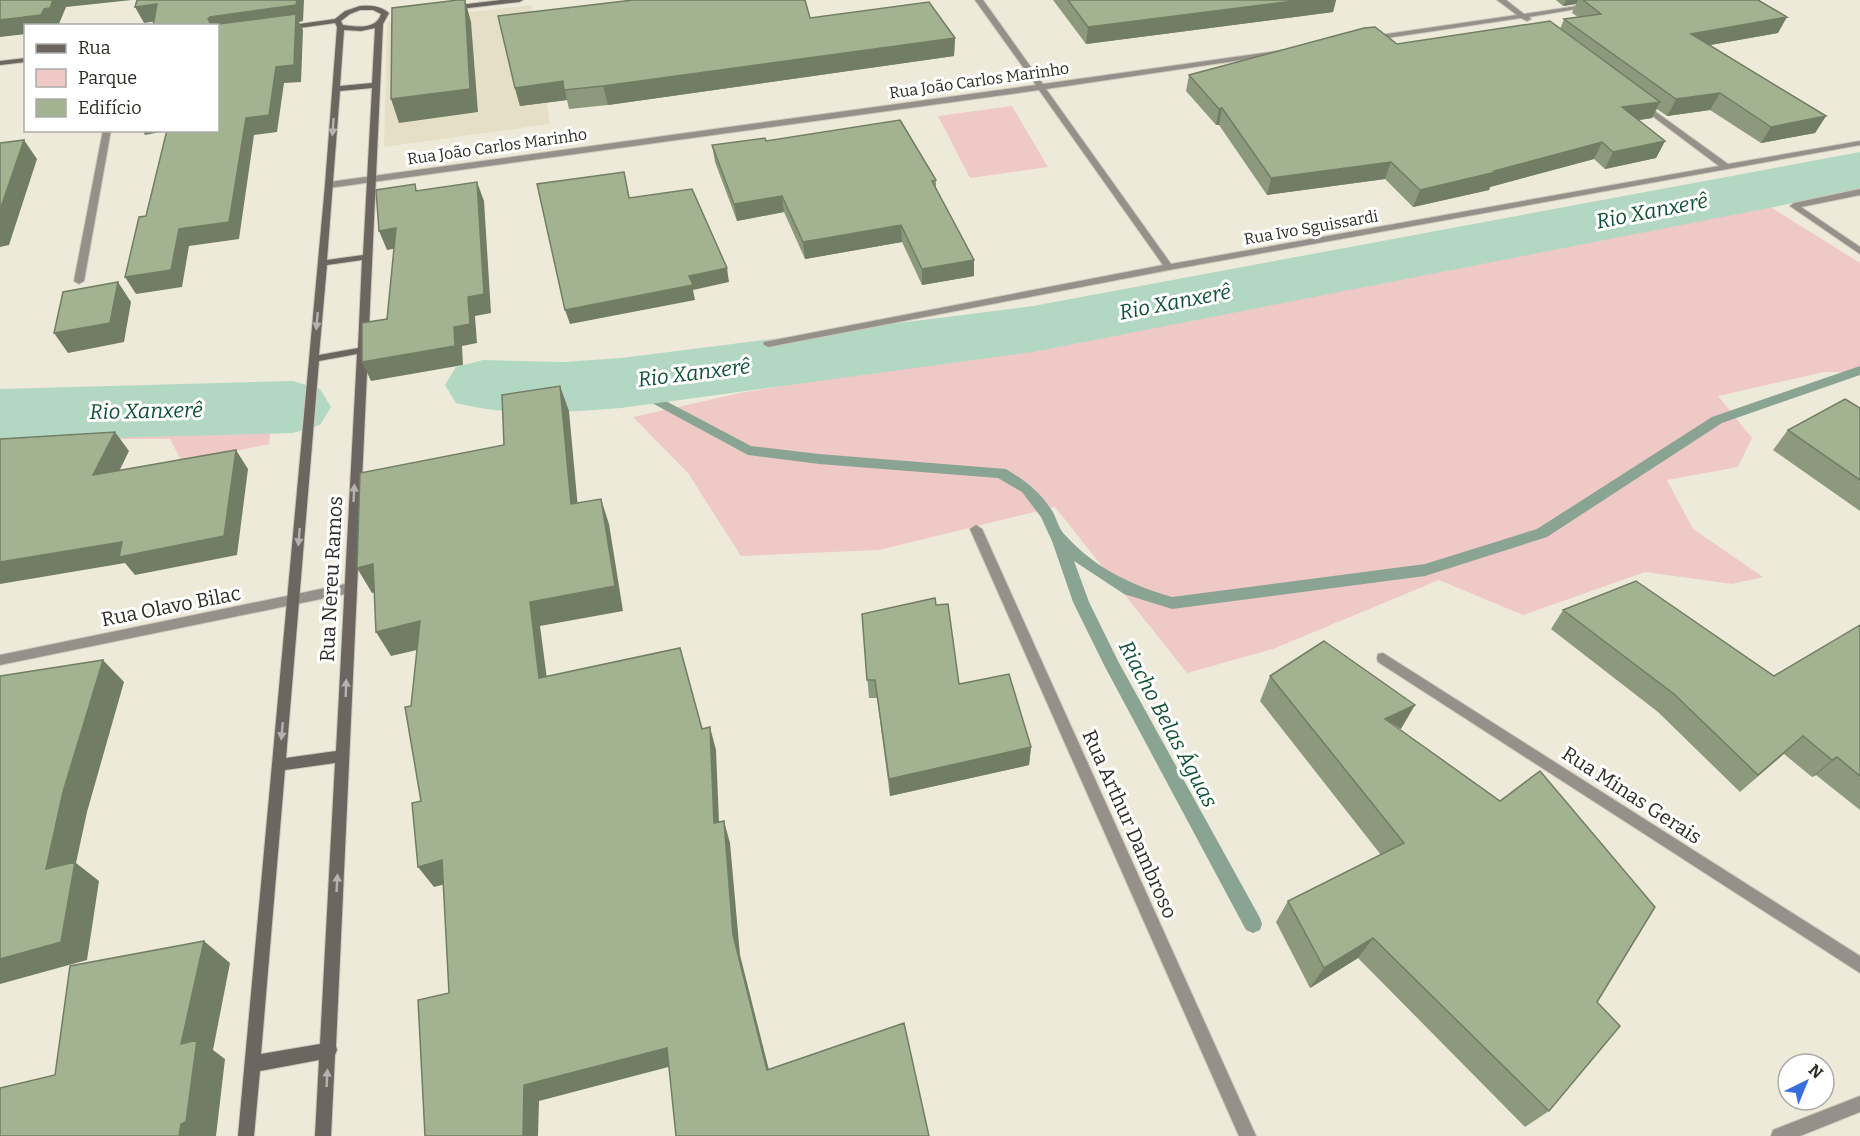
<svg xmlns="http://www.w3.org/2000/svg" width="1860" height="1136" font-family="Bitter,serif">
  <rect width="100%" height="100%" fill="#eeeada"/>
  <path fill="#e6dfc8" d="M 532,5 L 550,124 L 384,147 L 387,22 Z"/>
  <path fill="#efc9c5" d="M 1012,106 L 1048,167 L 970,178 L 938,116 Z
    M 1743,201 L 1761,201 L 1860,263 L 1860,372 L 1824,372 L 1718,396 L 1752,438 L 1738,467 L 1667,480 L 1693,529 L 1763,577 L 1732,584 L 1645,572 L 1523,615 L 1439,580 L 1273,649 L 1187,673 L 1055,507 L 879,550 L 741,556 L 688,473 L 633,417 L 740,393 L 1225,313 L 1587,240 L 1655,219 Z
    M 276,384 L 269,444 L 182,462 L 170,439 L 47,439 L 0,449 L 0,396 L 41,402 L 154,385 Z"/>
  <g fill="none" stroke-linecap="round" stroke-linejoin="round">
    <path fill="#8aa494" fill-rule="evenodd" d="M 1860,366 L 1860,375 L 1722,423 L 1547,537 L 1425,576 L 1172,609 L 1124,594 L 1074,561 L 1089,602 L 1118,661 L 1260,918 L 1262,924 L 1260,930 L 1253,933 L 1246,930 L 1104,665 L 1073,602 L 1052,541 L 1041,517 L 1022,492 L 998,478 L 819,464 L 748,455 L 615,383 L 621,379 L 626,380 L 751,446 L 819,454 L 1006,469 C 1027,482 1039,491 1053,512 C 1057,520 1059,530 1066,536 C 1095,568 1131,585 1172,597 L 1425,564 L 1537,529 L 1712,417 Z"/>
    <path fill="#b2d8c3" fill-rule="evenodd" d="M 1860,152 L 1860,190 L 1033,352 L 621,408 C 567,412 509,417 456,403 L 445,385 L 456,367 L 483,360 L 563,362 L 621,358 L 1033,306 Z
      M 293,381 L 320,389 L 331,407 L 320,425 L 293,433 L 0,441 L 0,389 Z"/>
    <defs>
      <path id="street" d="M 975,0 L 983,0 L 1043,84 L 1285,50 L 1285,54 L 1282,54 L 1046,89 L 1171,264 L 1719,166 L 1639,106 L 1639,102 L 1642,102 L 1728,164 L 1860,141 L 1860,145 L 1169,270 L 768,347 L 763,344 L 764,342 L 1163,265 L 1039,90 L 329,188 L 325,185 L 329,182 L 1036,85 Z
        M 1497,0 L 1506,0 L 1524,14 L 1590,4 L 1594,6 L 1529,17 L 1531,19 L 1527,21 L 1521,18 L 1373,40 L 1369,38 L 1373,36 L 1517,15 Z
        M 103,130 L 111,130 L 84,281 L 79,284 L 74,281 Z
        M 1860,189 L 1860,195 L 1801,207 L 1860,247 L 1860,254 L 1790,206 L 1794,203 Z
        M 976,525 L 982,529 L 1256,1136 L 1239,1136 L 970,529 Z
        M 350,583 L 354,585 L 356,588 L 354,591 L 350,593 L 0,665 L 0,655 Z
        M 1383,653 L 1860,956 L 1860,973 L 1378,662 L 1377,658 L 1378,654 Z
        M 1860,1096 L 1860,1112 L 1800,1136 L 1771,1136 L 1773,1130 Z"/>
      <path id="secondary" d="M 501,0 L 523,0 L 519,2 L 451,10 L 447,8 L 451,6 Z
        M 360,6 C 371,5 381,6 389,13 L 383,24 L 336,1046 L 337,1050 L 335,1055 L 331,1136 L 315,1136 L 319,1060 L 260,1071 L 254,1136 L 238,1136 L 325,185 L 337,27 L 335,23 L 285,30 L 281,28 L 285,26 L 335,19 L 345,11 ZM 360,10 L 373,10 L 381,14 C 376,30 357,27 343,25 L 341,21 L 350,14 ZM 375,28 L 372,83 L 340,86 L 344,30 L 361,31 ZM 372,88 L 363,255 L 327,260 L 340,91 ZM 362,260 L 358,348 L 319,355 L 327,265 ZM 357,354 L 336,751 L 286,758 L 319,361 ZM 335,763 L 320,1044 L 261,1054 L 285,770 Z
        M 26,58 L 26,62 L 0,65 L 0,61 Z"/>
    </defs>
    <use href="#street" stroke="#cbc8ba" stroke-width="2"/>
    <use href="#secondary" stroke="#cbc8ba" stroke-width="2"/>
    <use href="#street" fill="#96908b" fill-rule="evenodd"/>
    <use href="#secondary" fill="#6d655f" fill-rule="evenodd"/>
  </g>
  <path fill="#8c997c" d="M 1053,0 L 1336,0 L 1333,12 L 1086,44 Z
    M 1556,0 L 1758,0 L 1778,33 L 1710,45 L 1826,116 L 1815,133 L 1761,143 L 1710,110 L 1667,116 L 1657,109 L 1652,118 L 1639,120 L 1665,141 L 1656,158 L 1605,169 L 1594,159 L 1490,187 L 1489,190 L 1413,207 L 1385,179 L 1267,195 L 1219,125 L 1216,125 L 1186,91 L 1189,75 L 1397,44 L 1560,29 L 1564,19 L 1578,17 L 1572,13 L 1576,4 L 1563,6 Z
    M 810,18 L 955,38 L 954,56 L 608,105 L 569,109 L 567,100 L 520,106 L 515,88 Z
    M 766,141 L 936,180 L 936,188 L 974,276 L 922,285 L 902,242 L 805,259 L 784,212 L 737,221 L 715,162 L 712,145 Z
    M 1860,408 L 1860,511 L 1773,450 L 1788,430 Z
    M 1563,610 L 1774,676 L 1860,625 L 1860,810 L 1816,775 L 1812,777 L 1784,754 L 1740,792 L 1658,712 L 1551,629 Z
    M 862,614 L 959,684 L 1031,747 L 1029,765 L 890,796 L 877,698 L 869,698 Z
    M 1270,676 L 1401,730 L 1597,1002 L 1549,1111 L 1525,1127 L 1358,958 L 1310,988 L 1276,922 L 1288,901 L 1381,855 L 1260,701 Z"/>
  <path fill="#727d65" d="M 53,0 L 132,0 L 66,7 L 59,24 L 53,25 L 52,26 L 26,26 L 26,34 L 0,37 L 0,20 L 44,9 Z
    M 297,0 L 304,0 L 303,21 L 299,22 L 303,30 L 301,82 L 284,83 L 277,132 L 254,135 L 239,239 L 189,246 L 182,287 L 136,294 L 125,277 L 211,25 L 208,19 L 210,17 Z
    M 465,0 L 471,22 L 478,112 L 399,123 L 391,99 Z
    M 1301,0 L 1336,0 L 1333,12 L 1086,44 L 1088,27 Z
    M 1566,0 L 1578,0 L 1576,4 L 1563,6 Z
    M 157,4 L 165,20 L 144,23 L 135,7 Z
    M 1787,17 L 1778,33 L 1682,50 L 1691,34 Z
    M 955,38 L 954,56 L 608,105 L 603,86 Z
    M 563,81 L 567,100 L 520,106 L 515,88 Z
    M 1720,93 L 1710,110 L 1667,116 L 1676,99 Z
    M 1660,102 L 1652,118 L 1614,124 L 1622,107 Z
    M 1222,108 L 1219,125 L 1216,125 L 1219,109 Z
    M 1826,116 L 1815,133 L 1761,143 L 1771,127 Z
    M 143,130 L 171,130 L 145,135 Z
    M 24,140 L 37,159 L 9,245 L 0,247 L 0,210 Z
    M 1665,141 L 1656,158 L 1605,169 L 1613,152 Z
    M 1602,142 L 1594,159 L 1490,187 L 1489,190 L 1413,207 L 1420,190 Z
    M 1391,162 L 1385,179 L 1267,195 L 1271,178 Z
    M 477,182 L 484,201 L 491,313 L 475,316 L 477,343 L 462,346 L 463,365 L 371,381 L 362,362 L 454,327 L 468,297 Z
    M 782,196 L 784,212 L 737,221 L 734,204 Z
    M 901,225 L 902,242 L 805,259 L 803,242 Z
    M 396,228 L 404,247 L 387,250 L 379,231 Z
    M 974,260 L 974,276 L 922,285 L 922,269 Z
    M 727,268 L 729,282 L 693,290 L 695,300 L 570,324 L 565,310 L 689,276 Z
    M 118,282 L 131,302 L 124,342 L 68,353 L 54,333 Z
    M 560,386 L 569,411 L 580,530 L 571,504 Z
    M 115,432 L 129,451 L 108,494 L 93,475 Z
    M 236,450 L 248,469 L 237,555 L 135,575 L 125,563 L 0,584 L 0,562 Z
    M 601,499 L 609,524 L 623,611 L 540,626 L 550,702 L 539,678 L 530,602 Z
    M 373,564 L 388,589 L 372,593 L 357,568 Z
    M 420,621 L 434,646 L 391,656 L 376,632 Z
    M 103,660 L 124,682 L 87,812 L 76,863 L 99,881 L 87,960 L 0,984 L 0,959 L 46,869 L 63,792 Z
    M 1415,705 L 1401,729 L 1385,719 Z
    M 710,727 L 716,750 L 720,845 L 714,823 Z
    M 1031,747 L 1029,765 L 890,796 L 889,779 Z
    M 1837,757 L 1816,775 L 1812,777 L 1832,760 Z
    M 724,821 L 730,843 L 740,955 L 773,1086 L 767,1070 L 733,935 Z
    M 442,860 L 458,881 L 434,887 L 418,867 Z
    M 1373,938 L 1358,958 L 1310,988 L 1324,968 Z
    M 204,941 L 230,963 L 213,1050 L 225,1059 L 216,1136 L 179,1136 L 181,1044 Z
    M 667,1048 L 676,1065 L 539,1101 L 538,1136 L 523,1136 L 524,1085 Z"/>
  <path fill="#a3b290" stroke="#727d65" stroke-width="1.5" d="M 0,0 L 53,0 L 50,8 L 44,9 L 41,15 L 0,20 Z
    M 137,0 L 297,0 L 296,5 L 210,17 L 208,19 L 211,25 L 296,14 L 294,65 L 276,67 L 269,115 L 246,118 L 229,222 L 179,229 L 171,270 L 125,277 L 139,217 L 146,216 L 167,130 L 218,130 L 218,26 L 153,26 L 157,4 L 135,7 Z
    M 458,0 L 465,0 L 470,89 L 391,99 L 392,8 Z
    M 633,0 L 805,0 L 810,18 L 929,2 L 955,38 L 603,86 L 564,90 L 563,81 L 515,88 L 498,16 Z
    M 1068,0 L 1301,0 L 1088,27 Z
    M 1583,0 L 1758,0 L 1787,17 L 1691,34 L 1826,116 L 1771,127 L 1720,93 L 1676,99 L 1564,19 L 1601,14 Z
    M 1550,21 L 1660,102 L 1622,107 L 1665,141 L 1613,152 L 1602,142 L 1494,171 L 1496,172 L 1420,190 L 1391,162 L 1271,178 L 1222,108 L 1219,109 L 1189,75 L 1364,28 L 1375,27 L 1397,44 Z
    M 900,120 L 936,180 L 932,181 L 974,260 L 922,269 L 901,225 L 803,242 L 782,196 L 734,204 L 712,145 L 765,138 L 766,141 Z
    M 24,140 L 0,210 L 0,143 Z
    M 624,172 L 629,198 L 692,189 L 727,268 L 689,276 L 693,285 L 565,310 L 537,184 Z
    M 477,182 L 484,294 L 468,297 L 470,324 L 454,327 L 455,346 L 362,362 L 362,323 L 387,319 L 396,228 L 379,231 L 376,190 L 415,184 L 416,191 Z
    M 118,282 L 110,323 L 54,333 L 63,292 Z
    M 560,386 L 571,504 L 601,499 L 615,586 L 530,602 L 539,678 L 680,648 L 702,729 L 710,727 L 714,823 L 724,821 L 733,935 L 767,1070 L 904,1023 L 929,1136 L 676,1136 L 667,1048 L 524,1085 L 523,1136 L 425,1136 L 418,1000 L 449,993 L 442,860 L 418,867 L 412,803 L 421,801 L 405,707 L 411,706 L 420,621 L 376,632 L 373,564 L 357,568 L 360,473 L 504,445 L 502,395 Z
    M 1845,399 L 1860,408 L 1860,480 L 1788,430 Z
    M 115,432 L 93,475 L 236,450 L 224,536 L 119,557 L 122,542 L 0,562 L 0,439 Z
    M 1636,581 L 1774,676 L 1860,625 L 1860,776 L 1837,757 L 1832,760 L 1803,736 L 1758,775 L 1674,694 L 1563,610 Z
    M 935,598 L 936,605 L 948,604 L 959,684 L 1009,674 L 1031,747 L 889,779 L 875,680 L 867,680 L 862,614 Z
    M 1324,641 L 1415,705 L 1385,719 L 1500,801 L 1540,771 L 1655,907 L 1597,1002 L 1620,1026 L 1549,1111 L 1373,938 L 1324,968 L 1288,901 L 1404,843 L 1270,676 Z
    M 103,660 L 63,792 L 46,869 L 75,862 L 61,942 L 0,959 L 0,676 Z
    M 204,941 L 181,1044 L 197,1040 L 186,1122 L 181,1124 L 179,1136 L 0,1136 L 0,1088 L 55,1075 L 70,966 Z"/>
  <defs><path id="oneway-solid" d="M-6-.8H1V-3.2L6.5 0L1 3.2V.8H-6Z" transform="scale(1.5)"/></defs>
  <g fill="#b6b2af">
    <use href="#oneway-solid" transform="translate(333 127) rotate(94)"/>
    <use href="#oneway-solid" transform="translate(317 321) rotate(95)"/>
    <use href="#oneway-solid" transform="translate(354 493) rotate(-87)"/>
    <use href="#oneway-solid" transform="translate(299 537) rotate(95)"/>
    <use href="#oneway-solid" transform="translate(346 688) rotate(-88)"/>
    <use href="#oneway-solid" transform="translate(282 731) rotate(95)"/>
    <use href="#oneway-solid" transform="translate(337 883) rotate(-87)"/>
    <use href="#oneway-solid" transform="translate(327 1078) rotate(-87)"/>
  </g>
  <g text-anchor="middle" stroke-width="6" stroke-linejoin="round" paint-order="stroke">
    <g font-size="16" fill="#2d2c26" stroke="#fff">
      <text transform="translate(979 80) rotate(-8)" y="6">Rua João Carlos Marinho</text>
      <text transform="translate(497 146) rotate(-8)" y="6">Rua João Carlos Marinho</text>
      <text transform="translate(1311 227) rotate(-10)" y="6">Rua Ivo Sguissardi</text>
    </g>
    <g font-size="20" fill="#2d2c26" stroke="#fff">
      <text transform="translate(331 579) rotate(-87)" y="7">Rua Nereu Ramos</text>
      <text transform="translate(171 606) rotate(-11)" y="7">Rua Olavo Bilac</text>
      <text transform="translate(1632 795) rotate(33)" y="7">Rua Minas Gerais</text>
      <text transform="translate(1130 824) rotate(66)" y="7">Rua Arthur Dambroso</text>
    </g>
    <g font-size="21" font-style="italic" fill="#0f5136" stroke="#fff">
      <text transform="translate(1652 211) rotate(-11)" y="7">Rio Xanxerê</text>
      <text transform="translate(1175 302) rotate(-11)" y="7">Rio Xanxerê</text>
      <text transform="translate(694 373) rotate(-7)" y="7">Rio Xanxerê</text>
      <text transform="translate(146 411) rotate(-1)" y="7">Rio Xanxerê</text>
      <text transform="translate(1168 724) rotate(62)" y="7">Riacho Belas Águas</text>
    </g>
  </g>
  <rect x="24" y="24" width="195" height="108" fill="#ffffff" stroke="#ababa8" stroke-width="1.5"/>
  <rect x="36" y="44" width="30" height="9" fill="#6d655f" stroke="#ababa8" stroke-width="1.5"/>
  <text x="78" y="54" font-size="18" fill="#2d2c26">Rua</text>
  <rect x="36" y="69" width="30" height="18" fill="#efc9c5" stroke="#ababa8" stroke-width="1.5"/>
  <text x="78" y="84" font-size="18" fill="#2d2c26">Parque</text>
  <rect x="36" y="99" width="30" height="18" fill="#a3b290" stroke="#ababa8" stroke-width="1.5"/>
  <text x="78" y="114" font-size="18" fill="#2d2c26">Edifício</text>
  <g transform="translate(1806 1082) rotate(43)"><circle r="28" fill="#ffffff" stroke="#ababa8" stroke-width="1.5"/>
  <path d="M0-4.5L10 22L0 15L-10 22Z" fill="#376ddc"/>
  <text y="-9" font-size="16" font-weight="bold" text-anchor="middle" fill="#2d2c26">N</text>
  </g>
</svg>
